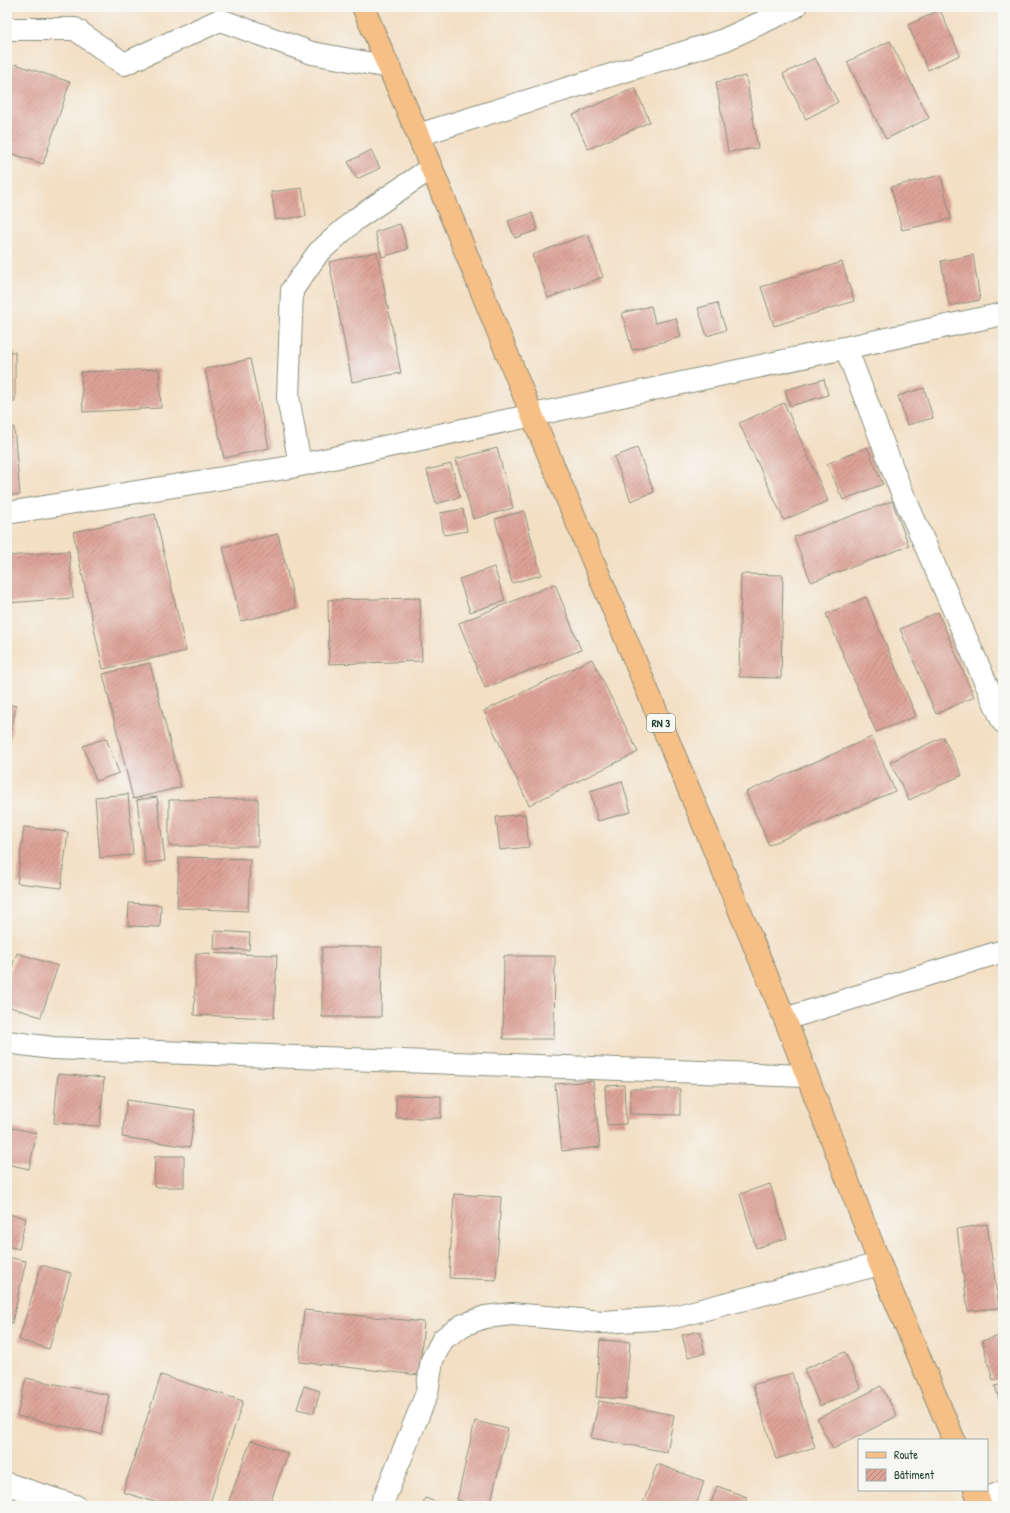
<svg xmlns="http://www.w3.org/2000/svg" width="1010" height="1513" font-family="'Patrick Hand',sans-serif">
  <defs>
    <pattern id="building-hatch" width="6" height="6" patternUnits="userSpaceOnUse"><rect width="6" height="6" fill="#dea397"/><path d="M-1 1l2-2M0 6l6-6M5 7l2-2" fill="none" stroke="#b3867c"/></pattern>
  </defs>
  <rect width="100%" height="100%" fill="#f6f6f2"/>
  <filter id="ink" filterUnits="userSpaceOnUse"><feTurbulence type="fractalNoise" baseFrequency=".025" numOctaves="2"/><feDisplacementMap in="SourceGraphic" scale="8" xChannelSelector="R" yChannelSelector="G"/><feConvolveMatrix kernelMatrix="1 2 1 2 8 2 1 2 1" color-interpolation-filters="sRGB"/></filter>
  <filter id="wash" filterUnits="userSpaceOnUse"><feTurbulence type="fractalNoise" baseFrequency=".012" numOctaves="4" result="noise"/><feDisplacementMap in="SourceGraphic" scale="16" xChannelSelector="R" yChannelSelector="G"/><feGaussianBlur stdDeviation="0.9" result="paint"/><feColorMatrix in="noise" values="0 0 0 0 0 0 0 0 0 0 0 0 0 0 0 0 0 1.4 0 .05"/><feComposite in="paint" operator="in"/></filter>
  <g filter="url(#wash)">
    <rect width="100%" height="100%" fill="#f3dfc4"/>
    <g id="blocks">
      <path fill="url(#building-hatch)" d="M 940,10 L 960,55 L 928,70 L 908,25 Z
        M 890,41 L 929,118 L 886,139 L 847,62 Z
        M 815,58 L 838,102 L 806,119 L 783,74 Z
        M 15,64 L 70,82 L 43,164 L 7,152 L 7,89 Z
        M 746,76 L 758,148 L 728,152 L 716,82 Z
        M 635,88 L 650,122 L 588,149 L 573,115 Z
        M 371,150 L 380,168 L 357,179 L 348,162 Z
        M 941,175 L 951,219 L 902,230 L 891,187 Z
        M 302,188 L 306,216 L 276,220 L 271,192 Z
        M 532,213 L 538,230 L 515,238 L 508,221 Z
        M 400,224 L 408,249 L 382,257 L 375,232 Z
        M 588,234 L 603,277 L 548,298 L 532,255 Z
        M 377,252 L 401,373 L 352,382 L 329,262 Z
        M 973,255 L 980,300 L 949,306 L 941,261 Z
        M 842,262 L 854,301 L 774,326 L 761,287 Z
        M 717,303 L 726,330 L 707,336 L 698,308 Z
        M 651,306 L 655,323 L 676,318 L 681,337 L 632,350 L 622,313 Z
        M 7,352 L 15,352 L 15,402 L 7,402 Z
        M 250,359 L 269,448 L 224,458 L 205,369 Z
        M 159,369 L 161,408 L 83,412 L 81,372 Z
        M 824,379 L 828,395 L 790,406 L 785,390 Z
        M 924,388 L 933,418 L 907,425 L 898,396 Z
        M 784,403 L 828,501 L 784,520 L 739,423 Z
        M 7,427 L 14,427 L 20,495 L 7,495 Z
        M 867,447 L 883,484 L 843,500 L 827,464 Z
        M 497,448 L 513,508 L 473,519 L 456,459 Z
        M 637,448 L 654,492 L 631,501 L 614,457 Z
        M 451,464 L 460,497 L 436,504 L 427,470 Z
        M 892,501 L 909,546 L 811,582 L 794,537 Z
        M 463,509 L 467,531 L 444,535 L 440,513 Z
        M 524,511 L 541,575 L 512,583 L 495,519 Z
        M 155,514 L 186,651 L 103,669 L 73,532 Z
        M 278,534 L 296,608 L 241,621 L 223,547 Z
        M 69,551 L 73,598 L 7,603 L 7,556 Z
        M 494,567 L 505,601 L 470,612 L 459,579 Z
        M 741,574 L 783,575 L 781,678 L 739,677 Z
        M 555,584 L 581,650 L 485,688 L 459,623 Z
        M 866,597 L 916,716 L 876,732 L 826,614 Z
        M 420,598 L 422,661 L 329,664 L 328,600 Z
        M 938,612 L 974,697 L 936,714 L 900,629 Z
        M 592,659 L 638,752 L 529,805 L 484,711 Z
        M 150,663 L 181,787 L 133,799 L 103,674 Z
        M 7,704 L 16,706 L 9,744 L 7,744 Z
        M 872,737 L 895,791 L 769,845 L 746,792 Z
        M 943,737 L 962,775 L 909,800 L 890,762 Z
        M 106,738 L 119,773 L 96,781 L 83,746 Z
        M 622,781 L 631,812 L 598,821 L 590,791 Z
        M 128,794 L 133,855 L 100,858 L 95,797 Z
        M 157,797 L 165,861 L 145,863 L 137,800 Z
        M 258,799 L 258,846 L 169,846 L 169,800 Z
        M 525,814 L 529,847 L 500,850 L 496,817 Z
        M 24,827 L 68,832 L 61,888 L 17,883 Z
        M 179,857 L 250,859 L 248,911 L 177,908 Z
        M 129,903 L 161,905 L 160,927 L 128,926 Z
        M 215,931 L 250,933 L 249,950 L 214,949 Z
        M 322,947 L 382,947 L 381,1017 L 322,1017 Z
        M 17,953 L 58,966 L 41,1017 L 7,1006 L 7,981 Z
        M 196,953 L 277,955 L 274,1018 L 194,1015 Z
        M 504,956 L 555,956 L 554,1039 L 503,1039 Z
        M 58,1074 L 104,1078 L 100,1126 L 54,1123 Z
        M 593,1081 L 600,1147 L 562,1151 L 555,1084 Z
        M 624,1085 L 626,1124 L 607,1125 L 605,1086 Z
        M 630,1089 L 680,1089 L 680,1115 L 630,1114 Z
        M 396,1095 L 441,1096 L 441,1118 L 396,1118 Z
        M 127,1100 L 195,1110 L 190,1147 L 122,1137 Z
        M 8,1127 L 37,1133 L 29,1169 L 7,1164 L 7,1133 Z
        M 155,1156 L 184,1156 L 184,1187 L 154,1187 Z
        M 770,1184 L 787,1238 L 756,1248 L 740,1194 Z
        M 454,1194 L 501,1197 L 496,1280 L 449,1278 Z
        M 7,1214 L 26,1218 L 19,1249 L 7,1246 Z
        M 987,1224 L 999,1308 L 968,1311 L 957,1229 Z
        M 7,1257 L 26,1261 L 12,1323 L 7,1322 Z
        M 41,1265 L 71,1273 L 49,1349 L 19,1340 Z
        M 304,1310 L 424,1322 L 419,1375 L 299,1362 Z
        M 700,1331 L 705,1353 L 688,1357 L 682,1335 Z
        M 1003,1335 L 1003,1377 L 993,1380 L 982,1341 Z
        M 600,1340 L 630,1342 L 626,1399 L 596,1397 Z
        M 845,1352 L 861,1389 L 820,1406 L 804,1369 Z
        M 792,1373 L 815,1447 L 776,1459 L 753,1385 Z
        M 161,1375 L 243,1401 L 209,1506 L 167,1506 L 123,1492 Z
        M 26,1378 L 109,1395 L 101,1434 L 17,1416 Z
        M 1003,1384 L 1003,1414 L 995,1386 Z
        M 304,1386 L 320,1391 L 314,1413 L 297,1409 Z
        M 881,1386 L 897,1416 L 833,1449 L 817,1419 Z
        M 599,1401 L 674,1415 L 667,1452 L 591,1438 Z
        M 475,1421 L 508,1429 L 490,1506 L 481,1506 L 457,1500 Z
        M 251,1440 L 288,1453 L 269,1506 L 227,1506 Z
        M 657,1464 L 704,1481 L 696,1506 L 642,1506 Z
        M 717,1486 L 747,1497 L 743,1506 L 710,1506 Z
        M 425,1498 L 447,1506 L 422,1506 Z"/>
    </g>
  </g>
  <g filter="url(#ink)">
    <use href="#blocks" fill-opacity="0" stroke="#898e7c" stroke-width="1"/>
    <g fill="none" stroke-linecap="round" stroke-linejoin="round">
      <defs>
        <path id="street" d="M 7,29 L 75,29 L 124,64 L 220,20 L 312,53 L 389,67
          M 418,135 L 724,40 L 795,7
          M 846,348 L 898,483 L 1003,722
          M 300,465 L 288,397 L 292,290 L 318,253 L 356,219 L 431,168
          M 7,513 L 291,467 L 1003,314
          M 785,1019 L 1003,951
          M 7,1042 L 52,1048 L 807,1076
          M 7,1484 L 75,1506
          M 979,1501 L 1003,1492
          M 381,1506 L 427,1393 L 432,1360 L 443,1339 L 463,1325 L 485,1317 L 512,1314 L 602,1322 L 670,1318 L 880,1264"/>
        <path id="primary" d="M 363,7 L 418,135 L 532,415 L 785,1019 L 880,1264 L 954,1440
          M 975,1490 L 981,1506"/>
      </defs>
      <use href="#street" stroke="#898e7c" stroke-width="24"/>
      <use href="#primary" stroke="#898e7c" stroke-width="24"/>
      <use href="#street" stroke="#fff" stroke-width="22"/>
      <use href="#primary" stroke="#f5bf86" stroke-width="22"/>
    </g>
  </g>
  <g text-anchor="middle" stroke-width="3" stroke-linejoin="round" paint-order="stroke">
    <rect fill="#f6f6f2" stroke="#60746d" stroke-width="1" x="647" y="714" width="28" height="18" rx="3"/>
    <g font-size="11" font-weight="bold" fill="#1f3d34">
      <text x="661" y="727">RN 3</text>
    </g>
  </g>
  <rect width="1010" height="1513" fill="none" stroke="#f6f6f2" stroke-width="24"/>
  <rect x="858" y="1439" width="130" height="52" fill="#f6f6f2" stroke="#a0aca6"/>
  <rect x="866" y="1452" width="20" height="6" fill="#f5bf86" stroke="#a0aca6"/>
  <text x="894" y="1459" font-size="12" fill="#1f3d34">Route</text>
  <rect x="866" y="1469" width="20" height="12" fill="url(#building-hatch)" stroke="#a0aca6"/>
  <text x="894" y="1479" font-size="12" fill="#1f3d34">Bâtiment</text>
</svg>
